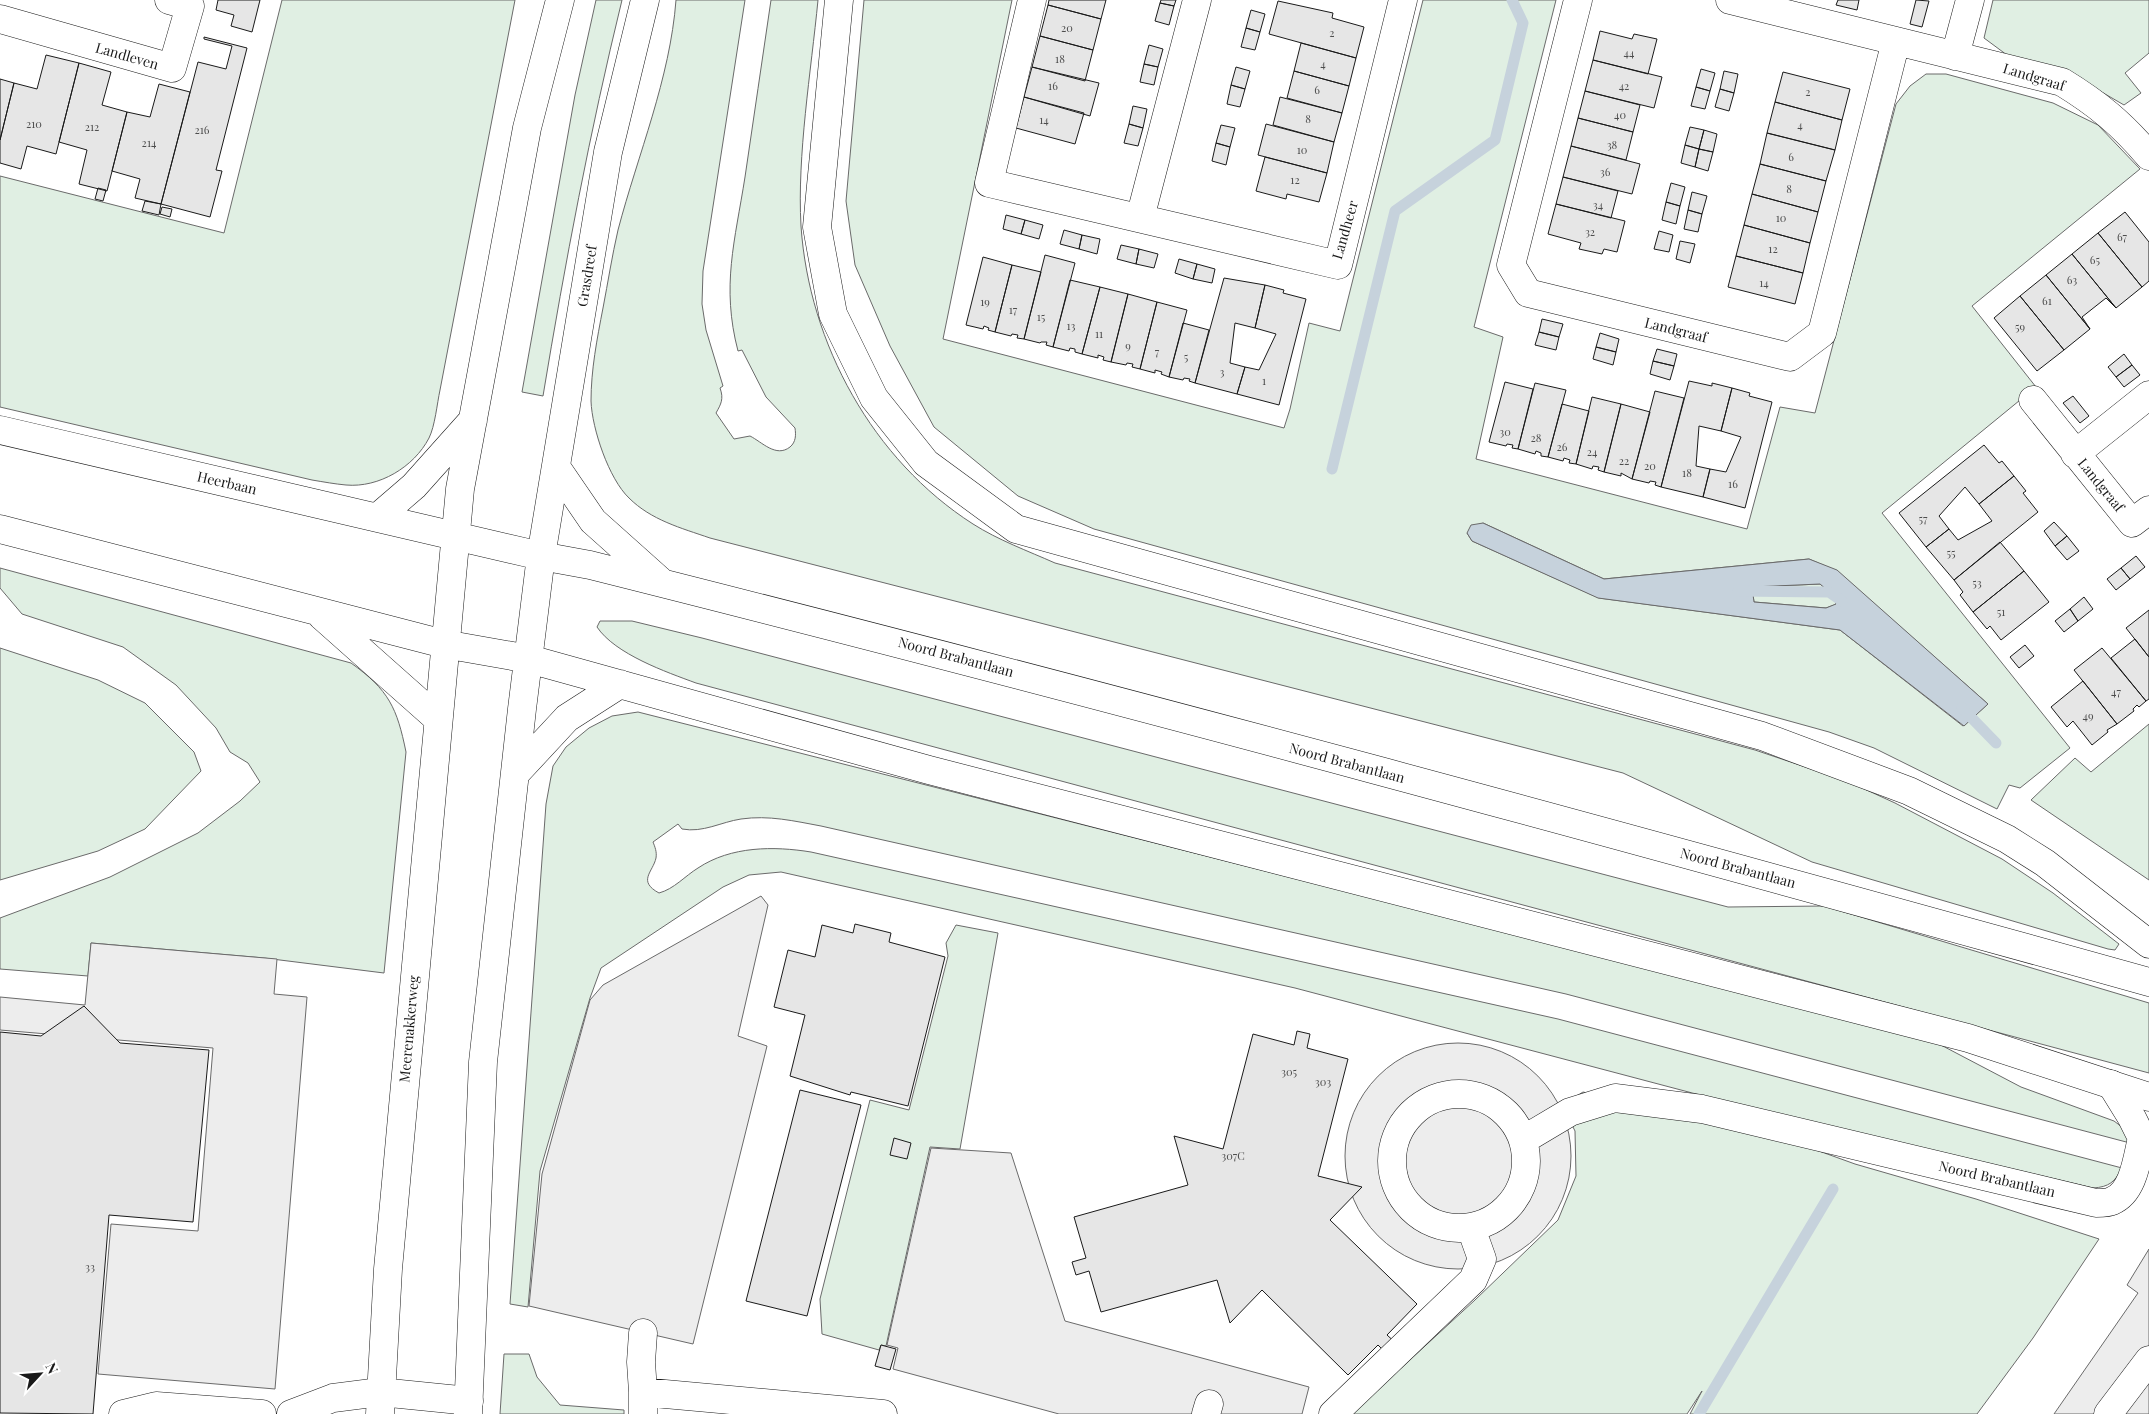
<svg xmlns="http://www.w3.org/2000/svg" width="2149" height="1414" font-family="'Playfair Display',serif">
  <rect width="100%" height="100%" fill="#fff"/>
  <path fill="#e0efe3" stroke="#6a6a6a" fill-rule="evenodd" d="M 282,0 L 515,0 L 440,390 C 437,404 435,426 429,438 C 414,467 379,488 346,485 C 335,484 324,482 312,480 L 0,407 L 0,176 L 224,233 Z
    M 596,0 L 622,0 C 590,131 565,263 543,396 L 522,392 L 575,95 Z
    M 676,0 L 745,0 L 703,271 L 702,304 L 706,330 L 723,386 L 720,388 C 724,399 721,404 716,413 L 734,439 L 750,436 C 762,442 776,458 790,447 C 796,442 796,435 795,428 L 766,397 L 742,350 L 738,351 C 721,286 735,241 745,177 C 754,118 762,59 771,0 L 818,0 C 811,72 797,155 801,226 C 809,344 873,460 973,524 C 998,540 1028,551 1055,563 L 1755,750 L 1847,781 L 1895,803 L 2002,859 L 2053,893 L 2119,944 L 2115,950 L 2108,949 L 1812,862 L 1623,773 L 710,538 C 681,528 651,520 629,498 C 609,479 592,429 591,401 C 591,370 597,339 603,308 C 608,282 612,256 618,230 C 638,154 670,79 676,0 Z
    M 864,0 L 1012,0 L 943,339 L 1284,428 L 1290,409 L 1309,323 L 1340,331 L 1423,0 L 1556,0 L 1474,327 L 1503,337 L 1476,459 L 1747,529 L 1780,407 L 1815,413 L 1896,104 L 1910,86 L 1926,74 L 1946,74 L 2053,103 L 2098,125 L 2140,169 L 1972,306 L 2036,387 L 1882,513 L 2070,748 L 2020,788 L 2009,785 L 1997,809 L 1874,748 L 1829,732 L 1094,529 L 1018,496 L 934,427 L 890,346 L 855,265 L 846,201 ZM 1483,523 L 1604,579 L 1809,559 L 1837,571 L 1988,704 L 1963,726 L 1840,630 L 1599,598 L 1472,541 L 1467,533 Z
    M 1993,0 L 2149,0 L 2149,53 L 2125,73 L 2141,93 L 2124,105 L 2062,69 L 2007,55 L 1984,38 Z
    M 0,568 L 351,663 C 389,690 397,708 406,752 L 384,973 L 264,958 L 91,943 L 88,976 L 0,969 L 0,918 L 110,877 L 198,833 L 240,801 L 260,782 L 248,763 L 230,752 L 216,728 L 176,685 L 123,647 L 22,614 L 0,588 Z
    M 1820,584 L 1833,595 L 1837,604 L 1826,608 L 1754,602 L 1752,587 Z
    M 600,621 L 632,621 L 702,638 L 1728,907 L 1824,906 L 2149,1003 L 2149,1073 L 696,683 C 666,672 615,654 597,627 Z
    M 0,648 L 98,680 L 145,703 L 194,752 L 201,771 L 145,829 L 98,851 L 0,880 Z
    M 638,712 L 1747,993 L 1939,1044 L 2021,1087 L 2114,1121 L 2126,1130 L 2130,1143 L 1566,994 L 821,826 C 794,821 769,815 741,819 C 721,822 703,833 682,829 L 678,824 L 653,842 C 655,847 657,852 656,858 C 653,872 637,881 659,893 C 674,889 685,876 698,868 C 731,846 774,846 811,852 L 1558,1019 L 2122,1168 C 2115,1182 2109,1187 2093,1188 L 1715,1099 L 1295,988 L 781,872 L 749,875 L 723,887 L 601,968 L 590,998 L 540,1171 L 528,1307 L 510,1304 L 546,804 L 553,766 L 566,747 L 589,728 L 612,716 Z
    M 2149,724 L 2149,880 L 2031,800 L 2075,758 L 2091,772 Z
    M 956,925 L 998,933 L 960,1149 L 930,1147 L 886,1346 L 881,1345 L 879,1350 L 822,1334 L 820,1299 L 870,1100 L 909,1110 L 948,956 L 946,943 Z
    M 1583,1092 L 1794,1142 L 1855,1164 L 1976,1199 L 2099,1239 L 2033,1338 L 1977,1414 L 1690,1414 L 1702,1391 L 1687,1414 L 1351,1414 L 1475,1300 L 1558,1220 L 1576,1176 L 1575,1131 L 1562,1105 Z
    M 504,1354 L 529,1354 L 537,1377 L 560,1405 L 624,1410 L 624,1414 L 500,1414 Z"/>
  <path fill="#ededed" stroke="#6a6a6a" d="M 761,896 L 768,905 L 738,1036 L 767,1046 L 693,1344 L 529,1306 L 542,1174 L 590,1000 L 603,985 Z
    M 91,943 L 277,959 L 274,994 L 307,997 L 275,1389 L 98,1374 L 111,1224 L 198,1231 L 213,1048 L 0,1030 L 0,997 L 85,1005 Z
    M1345 1156a113 113 0 1 1 226 0a113 113 0 1 1-226 0Z
    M 931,1148 L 1011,1153 L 1065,1321 L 1309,1387 L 1302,1414 L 1059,1414 L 893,1369 L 898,1348 L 887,1345 Z
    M 2149,1249 L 2149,1414 L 2054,1414 L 2138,1293 L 2127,1285 Z"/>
  <path fill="#c6d2dc" stroke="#6a6a6a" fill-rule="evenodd" d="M 1483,523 L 1604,579 L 1809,559 L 1837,570 L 1988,704 L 1964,726 L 1840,630 L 1598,598 L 1472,541 L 1467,533 L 1471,525 ZM 1820,584 L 1833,595 L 1836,604 L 1826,608 L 1754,602 L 1752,587 Z"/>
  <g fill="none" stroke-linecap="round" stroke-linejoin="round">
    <path stroke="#c6d2dc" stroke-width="11" d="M 1332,469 L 1395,211 L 1495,140 L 1523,23 L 1512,0
      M 1738,591 L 1829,592 L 1842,601
      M 1962,708 L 1996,743
      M 1699,1414 L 1833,1189"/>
  </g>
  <path fill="#e6e6e6" stroke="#1a1a1a" d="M 218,0 L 260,0 L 252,32 L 231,26 L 234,15 L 216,10 Z
    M 1049,0 L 1106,0 L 1101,19 L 1048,5 Z
    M 1161,0 L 1176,0 L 1174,6 L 1160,3 Z
    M 1838,0 L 1859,0 L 1857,10 L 1836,5 Z
    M 1916,0 L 1929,1 L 1922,27 L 1910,24 Z
    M 1278,1 L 1333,13 L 1332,18 L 1364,27 L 1356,58 L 1269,34 Z
    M 1160,3 L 1174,6 L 1169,25 L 1155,21 Z
    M 1048,5 L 1101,19 L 1093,50 L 1040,36 Z
    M 1251,10 L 1265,14 L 1260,32 L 1246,28 Z
    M 1246,28 L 1260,32 L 1255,50 L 1241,47 Z
    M 1600,31 L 1632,39 L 1634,34 L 1657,39 L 1648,74 L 1593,60 Z
    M 1040,36 L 1093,50 L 1085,81 L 1032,67 Z
    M 204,37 L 247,48 L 216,170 L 222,171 L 210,217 L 161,204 L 198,62 L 226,69 L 232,46 L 204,39 Z
    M 1301,43 L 1356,58 L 1349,86 L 1294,71 Z
    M 1149,45 L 1163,49 L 1158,67 L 1144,64 Z
    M 46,55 L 79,63 L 56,154 L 27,146 L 21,169 L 0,163 L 0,140 L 14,83 L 37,89 Z
    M 1593,60 L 1662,77 L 1654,108 L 1585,91 Z
    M 79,63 L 111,72 L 102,105 L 127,112 L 107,191 L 79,184 L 87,150 L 59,142 Z
    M 1144,64 L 1158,67 L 1154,85 L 1140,82 Z
    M 1032,67 L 1099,83 L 1090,116 L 1024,97 Z
    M 1236,67 L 1250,71 L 1245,89 L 1231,85 Z
    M 1701,69 L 1715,73 L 1710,91 L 1696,87 Z
    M 1294,71 L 1349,86 L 1342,113 L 1287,98 Z
    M 1724,71 L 1738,74 L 1734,93 L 1720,89 Z
    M 1783,72 L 1850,89 L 1842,120 L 1775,102 Z
    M 0,79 L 14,83 L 0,140 Z
    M 159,84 L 190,92 L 161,204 L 135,198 L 140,179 L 112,171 L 127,112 L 150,117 Z
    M 1231,85 L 1245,89 L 1240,107 L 1227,104 Z
    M 1696,87 L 1710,91 L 1705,109 L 1691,106 Z
    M 1720,89 L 1734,93 L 1729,111 L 1715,107 Z
    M 1585,91 L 1640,105 L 1633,132 L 1578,118 Z
    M 1024,97 L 1084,113 L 1075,144 L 1016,128 Z
    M 1280,97 L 1342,113 L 1334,142 L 1273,125 Z
    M 1775,102 L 1842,120 L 1835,150 L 1767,133 Z
    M 1133,106 L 1147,109 L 1143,128 L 1129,124 Z
    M 1578,118 L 1633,132 L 1626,160 L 1571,146 Z
    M 1129,124 L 1143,128 L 1138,146 L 1124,143 Z
    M 1266,124 L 1334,142 L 1327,173 L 1258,155 Z
    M 1221,125 L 1235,128 L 1230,147 L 1216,143 Z
    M 1690,127 L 1704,130 L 1699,149 L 1685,145 Z
    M 1704,130 L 1717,134 L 1713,152 L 1699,149 Z
    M 1767,133 L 1835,150 L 1826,181 L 1760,164 Z
    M 1216,143 L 1230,147 L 1226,165 L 1212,161 Z
    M 1685,145 L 1699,149 L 1695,167 L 1681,163 Z
    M 1571,146 L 1640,164 L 1632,194 L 1563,177 Z
    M 1699,149 L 1713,152 L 1708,171 L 1695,167 Z
    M 1265,157 L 1327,173 L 1319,202 L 1287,194 L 1286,199 L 1256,191 Z
    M 1760,164 L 1826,181 L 1818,212 L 1752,194 Z
    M 1563,177 L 1618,191 L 1611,218 L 1556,204 Z
    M 1671,183 L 1685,187 L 1680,206 L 1666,202 Z
    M 98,188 L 106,190 L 103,201 L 95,199 Z
    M 1692,192 L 1707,196 L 1702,214 L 1688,210 Z
    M 1752,194 L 1818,212 L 1810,243 L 1744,225 Z
    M 145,201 L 161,204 L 159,215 L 142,211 Z
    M 1666,202 L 1680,206 L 1676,224 L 1662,220 Z
    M 1556,204 L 1625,221 L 1617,252 L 1604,249 L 1602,254 L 1579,249 L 1581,243 L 1548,234 Z
    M 162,207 L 172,209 L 170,217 L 160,214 Z
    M 1688,210 L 1702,214 L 1698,232 L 1684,229 Z
    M 2125,212 L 2149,242 L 2149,281 L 2142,287 L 2098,233 Z
    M 1006,215 L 1025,220 L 1021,234 L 1003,229 Z
    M 1025,220 L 1043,225 L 1039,239 L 1021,234 Z
    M 1744,225 L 1810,243 L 1803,273 L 1736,256 Z
    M 1064,230 L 1082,235 L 1079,249 L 1060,244 Z
    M 1659,231 L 1673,235 L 1669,252 L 1654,249 Z
    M 2098,233 L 2142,287 L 2116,308 L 2072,254 Z
    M 1082,235 L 1100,239 L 1097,254 L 1079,249 Z
    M 1680,241 L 1695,244 L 1690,263 L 1676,259 Z
    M 1121,245 L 1139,249 L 1136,264 L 1117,259 Z
    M 1139,249 L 1158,254 L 1154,268 L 1136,264 Z
    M 2072,254 L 2116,308 L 2106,298 L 2082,317 L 2090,329 L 2046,275 Z
    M 1045,255 L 1075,263 L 1053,347 L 1046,345 L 1047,342 L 1041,342 L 1040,343 L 1024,339 Z
    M 1736,256 L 1803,273 L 1795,304 L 1728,287 Z
    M 983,257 L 1012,265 L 995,332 L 988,330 L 989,328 L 984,326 L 983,329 L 966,325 Z
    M 1179,259 L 1197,264 L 1193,279 L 1175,273 Z
    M 1197,264 L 1215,269 L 1212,283 L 1193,279 Z
    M 1012,265 L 1041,272 L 1024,339 L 1017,338 L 1018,335 L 1012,334 L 1011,336 L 995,332 Z
    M 2046,275 L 2090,329 L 2064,350 L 2020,296 Z
    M 1224,278 L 1265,285 L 1255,328 L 1235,323 L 1230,363 L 1245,367 L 1237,394 L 1195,383 Z
    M 1070,280 L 1100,287 L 1082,354 L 1075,352 L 1075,349 L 1070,348 L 1069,351 L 1053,347 Z
    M 1265,285 L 1284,290 L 1283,293 L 1306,299 L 1279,405 L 1237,394 L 1245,367 L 1259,370 L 1276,334 L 1255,328 Z
    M 1100,287 L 1128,294 L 1111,362 L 1103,360 L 1104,357 L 1098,355 L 1098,358 L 1082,354 Z
    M 1128,294 L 1157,302 L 1140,369 L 1132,367 L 1133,364 L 1127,363 L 1126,365 L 1111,362 Z
    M 2020,296 L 2064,350 L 2037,371 L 1994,318 Z
    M 1157,302 L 1187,310 L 1169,377 L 1161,374 L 1162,372 L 1155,370 L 1155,373 L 1140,369 Z
    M 1542,319 L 1563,324 L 1559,337 L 1539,332 Z
    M 1183,323 L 1209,330 L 1195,383 L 1189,381 L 1190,379 L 1184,378 L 1183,380 L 1169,377 Z
    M 1539,332 L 1559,337 L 1556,350 L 1535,345 Z
    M 1600,333 L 1619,339 L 1616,352 L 1596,347 Z
    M 1596,347 L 1616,352 L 1613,365 L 1593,359 Z
    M 1657,349 L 1677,354 L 1674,366 L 1653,361 Z
    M 2124,354 L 2132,365 L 2116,377 L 2108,367 Z
    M 1653,361 L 1674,366 L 1670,380 L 1650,374 Z
    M 2132,365 L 2140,375 L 2124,387 L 2116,377 Z
    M 1689,381 L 1712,386 L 1712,383 L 1732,388 L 1721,431 L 1699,426 L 1696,466 L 1710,469 L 1703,497 L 1661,487 Z
    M 1505,382 L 1533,389 L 1518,449 L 1512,448 L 1513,445 L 1507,444 L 1506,446 L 1489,442 Z
    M 1535,383 L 1566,390 L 1548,457 L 1541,456 L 1541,453 L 1536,451 L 1535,454 L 1518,449 Z
    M 1732,388 L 1750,393 L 1749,396 L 1772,402 L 1745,508 L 1703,497 L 1710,469 L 1726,472 L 1741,437 L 1721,431 Z
    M 1655,391 L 1684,398 L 1661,487 L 1655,485 L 1656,482 L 1650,481 L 1649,483 L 1632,479 Z
    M 2073,396 L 2089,416 L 2080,423 L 2063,403 Z
    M 1592,397 L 1621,404 L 1604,472 L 1598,470 L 1599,467 L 1593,466 L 1592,469 L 1576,464 Z
    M 1562,404 L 1589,411 L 1576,464 L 1569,463 L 1570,460 L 1564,458 L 1563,461 L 1548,457 Z
    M 1621,404 L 1650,412 L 1632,479 L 1621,473 L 1621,476 L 1604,472 Z
    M 1984,445 L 1999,463 L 2002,461 L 2014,476 L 1979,504 L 1965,487 L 1939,516 L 1949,529 L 1926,547 L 1899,513 Z
    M 2014,476 L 2026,491 L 2023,493 L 2038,512 L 1954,580 L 1926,547 L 1949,529 L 1958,540 L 1992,521 L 1979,504 Z
    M 2054,522 L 2067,536 L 2055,546 L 2044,531 Z
    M 2067,536 L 2079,551 L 2067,560 L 2055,546 Z
    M 2000,542 L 2024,571 L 1973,612 L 1960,595 L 1963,592 L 1954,580 Z
    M 2136,556 L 2145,567 L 2130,579 L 2121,568 Z
    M 2121,568 L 2130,579 L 2116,590 L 2107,579 Z
    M 2024,571 L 2049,602 L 2001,640 L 1990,626 L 1987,629 L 1973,612 Z
    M 2084,597 L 2093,609 L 2078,621 L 2070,609 Z
    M 2070,609 L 2078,621 L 2064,632 L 2055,621 Z
    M 2149,610 L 2149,657 L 2126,628 Z
    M 2135,639 L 2149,657 L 2149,699 L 2146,701 L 2111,658 Z
    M 2025,645 L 2034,656 L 2019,668 L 2010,657 Z
    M 2102,648 L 2146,701 L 2139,707 L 2137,705 L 2133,709 L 2134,711 L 2117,724 L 2074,670 Z
    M 2083,681 L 2117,724 L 2107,730 L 2108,732 L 2092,745 L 2073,721 L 2067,727 L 2051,707 Z
    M 855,924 L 891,933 L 889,942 L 945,957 L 908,1106 L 851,1092 L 850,1095 L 790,1076 L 805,1015 L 774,1007 L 788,950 L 815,957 L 822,925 L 853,933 Z
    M 84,1006 L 120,1043 L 209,1050 L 193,1222 L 109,1215 L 93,1414 L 0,1413 L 0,1032 L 41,1036 Z
    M 1297,1031 L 1310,1034 L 1307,1048 L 1348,1059 L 1318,1176 L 1362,1187 L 1330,1220 L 1417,1304 L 1387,1335 L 1397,1344 L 1387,1354 L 1378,1345 L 1348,1375 L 1262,1290 L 1230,1323 L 1217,1280 L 1101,1312 L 1089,1271 L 1076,1275 L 1072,1262 L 1086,1258 L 1074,1217 L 1188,1185 L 1174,1136 L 1223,1149 L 1253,1034 L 1294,1045 Z
    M 800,1090 L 861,1105 L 807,1316 L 746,1301 Z
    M 894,1138 L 911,1143 L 907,1159 L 890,1155 Z
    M 881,1345 L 896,1349 L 890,1370 L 875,1366 Z"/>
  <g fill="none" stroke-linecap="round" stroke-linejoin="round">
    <defs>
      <path id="minor" d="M 839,0 L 817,227 L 833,314 L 874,398 L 926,463 L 1016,529 L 1762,736 L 1909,791 L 2007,839 L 2045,863 L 2149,944
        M 1032,0 L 989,183 L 1338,265 L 1403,0
        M 1578,0 L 1511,265 L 1528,293 L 1790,357 L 1822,333 L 1896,41
        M 1730,0 L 2062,82 C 2098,104 2122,124 2149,156
        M 0,19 L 172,68 L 190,6 L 169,0
        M 1955,56 L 1970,0
        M 1140,218 L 1197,0
        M 2033,400 L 2132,523 L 2149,510
        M 2075,454 L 2149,395
        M1392 1161a67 67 0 1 1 134 0a67 67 0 1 1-134 0Z
        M 1523,1140 L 1570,1112 L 1615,1098 L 1702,1109 L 2096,1203 C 2101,1203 2108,1203 2112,1201 C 2134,1192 2137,1158 2142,1138 L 2132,1118 L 2111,1084
        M 643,1392 L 641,1362 L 643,1333
        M 123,1414 L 156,1406 L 262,1414
        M 291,1414 L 333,1398 L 380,1392 L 469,1401
        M 643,1414 L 643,1392 L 883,1414
        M 1206,1414 L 1209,1404
        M 1333,1414 L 1473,1280 L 1482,1259 L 1471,1228
        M 2108,1414 L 2149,1360"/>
      <path id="major" d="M 0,430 L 541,556 L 590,565 C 1112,696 1631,838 2149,982
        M 556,467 L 593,521 L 659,580
        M 378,517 L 414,486 L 473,420
        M 0,529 L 444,644 L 529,659 L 929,770 L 1968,1038 L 2149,1097
        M 322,616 L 438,719
        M 515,774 L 567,718 L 620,684
        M 380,1414 L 388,1269 L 460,489 L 527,128 L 560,0
        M 468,1414 L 483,1062 L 522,709 L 541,556 L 608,152 L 645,0"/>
    </defs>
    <use href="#minor" stroke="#1a1a1a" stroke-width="29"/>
    <use href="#major" stroke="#1a1a1a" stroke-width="29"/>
    <use href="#minor" stroke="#fff" stroke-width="28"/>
    <use href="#major" stroke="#fff" stroke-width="28"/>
  </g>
  <g text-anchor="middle" stroke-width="4" stroke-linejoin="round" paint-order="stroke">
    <g font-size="11" fill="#4d4d4d">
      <text x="1067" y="32">20</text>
      <text x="1332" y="37">2</text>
      <text x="1629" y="57">44</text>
      <text x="1060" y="63">18</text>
      <text x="1323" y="68">4</text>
      <text x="1053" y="90">16</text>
      <text x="1624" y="90">42</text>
      <text x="1317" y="94">6</text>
      <text x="1808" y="96">2</text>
      <text x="1620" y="119">40</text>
      <text x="1308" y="123">8</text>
      <text x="1044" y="124">14</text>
      <text x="34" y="128">210</text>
      <text x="1800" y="129">4</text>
      <text x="92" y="131">212</text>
      <text x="202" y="134">216</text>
      <text x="149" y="147">214</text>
      <text x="1612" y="149">38</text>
      <text x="1302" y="154">10</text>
      <text x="1791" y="161">6</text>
      <text x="1605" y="176">36</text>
      <text x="1295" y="184">12</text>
      <text x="1789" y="193">8</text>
      <text x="1598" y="209">34</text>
      <text x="1781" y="222">10</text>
      <text x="1590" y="236">32</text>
      <text x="2122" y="241">67</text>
      <text x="1773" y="253">12</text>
      <text x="2095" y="264">65</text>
      <text x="2072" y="284">63</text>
      <text x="1764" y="287">14</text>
      <text x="2047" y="305">61</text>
      <text x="985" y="306">19</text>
      <text x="1013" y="314">17</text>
      <text x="1041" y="321">15</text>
      <text x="1071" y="330">13</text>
      <text x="2020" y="331">59</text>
      <text x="1099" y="338">11</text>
      <text x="1128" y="350">9</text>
      <text x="1157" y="356">7</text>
      <text x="1186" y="361">5</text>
      <text x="1222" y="376">3</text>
      <text x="1264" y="385">1</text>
      <text x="1505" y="436">30</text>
      <text x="1536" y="442">28</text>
      <text x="1562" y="451">26</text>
      <text x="1592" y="456">24</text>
      <text x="1624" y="465">22</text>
      <text x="1650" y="470">20</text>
      <text x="1687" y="477">18</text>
      <text x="1733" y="488">16</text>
      <text x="1923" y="523">57</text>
      <text x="1951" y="557">55</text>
      <text x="1977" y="587">53</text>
      <text x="2001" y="616">51</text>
      <text x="2116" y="696">47</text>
      <text x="2088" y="720">49</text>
      <text x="1289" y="1076">305</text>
      <text x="1323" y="1086">303</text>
      <text x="1233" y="1160">307C</text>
      <text x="90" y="1271">33</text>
    </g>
    <g font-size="14" fill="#1a1a1a" stroke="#fff">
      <text transform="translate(127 56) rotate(16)" y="5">Landleven</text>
      <text transform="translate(2034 77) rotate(17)" y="5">Landgraaf</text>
      <text transform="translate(1345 230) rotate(-74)" y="5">Landheer</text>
      <text transform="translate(587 276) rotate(-81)" y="5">Grasdreef</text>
      <text transform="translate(1676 330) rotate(14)" y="5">Landgraaf</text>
      <text transform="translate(227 483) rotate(13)" y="5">Heerbaan</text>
      <text transform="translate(2101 485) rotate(51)" y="5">Landgraaf</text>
      <text transform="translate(956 657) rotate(15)" y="5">Noord Brabantlaan</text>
      <text transform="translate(1347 763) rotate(15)" y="5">Noord Brabantlaan</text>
      <text transform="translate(1738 868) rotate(15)" y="5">Noord Brabantlaan</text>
      <text transform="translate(409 1029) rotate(-85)" y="5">Meerenakkerweg</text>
      <text transform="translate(1997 1179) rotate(13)" y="5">Noord Brabantlaan</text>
    </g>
  </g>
  <g transform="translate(40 1374) rotate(64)" stroke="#ffffff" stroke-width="4" paint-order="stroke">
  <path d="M0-4L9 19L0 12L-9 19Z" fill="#1a1a1a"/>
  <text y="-8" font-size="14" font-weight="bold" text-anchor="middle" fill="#1a1a1a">N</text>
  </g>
</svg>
